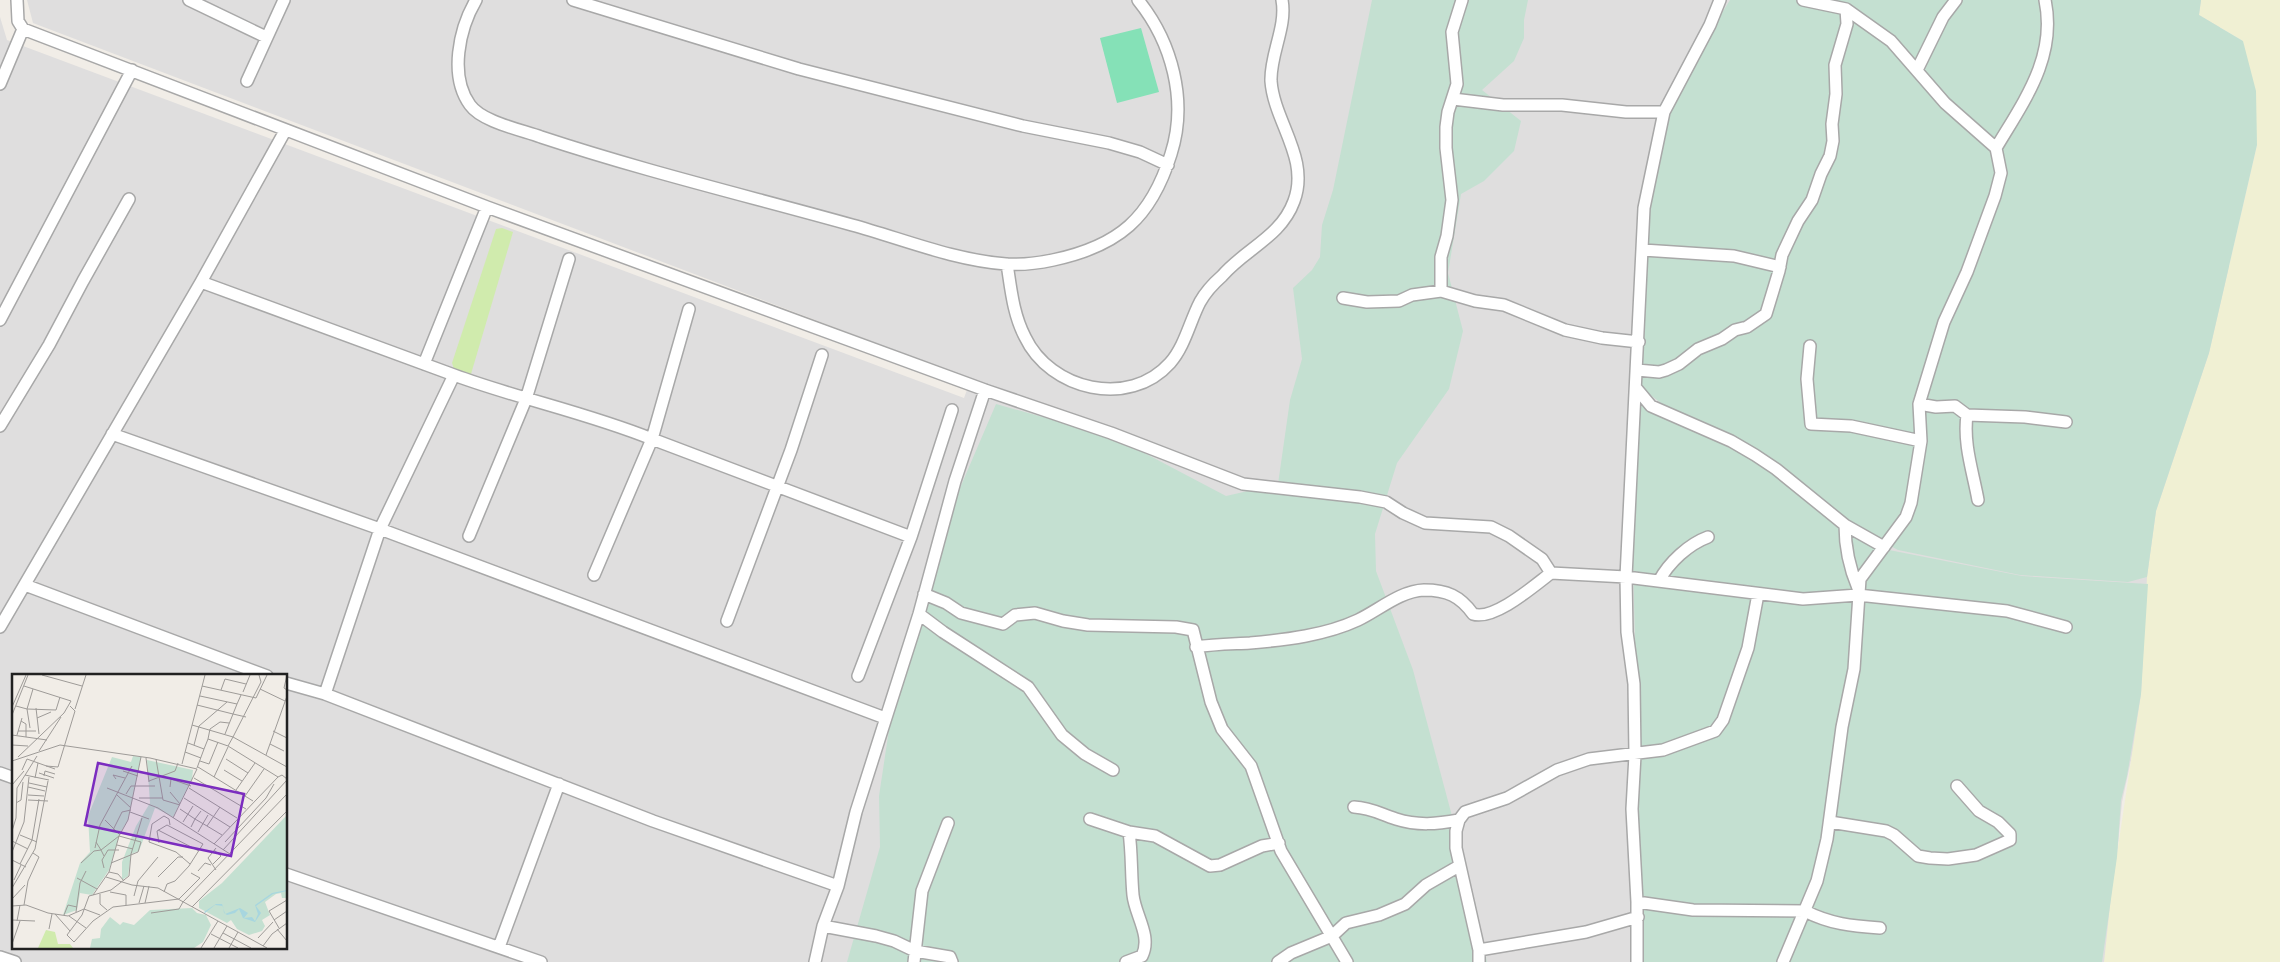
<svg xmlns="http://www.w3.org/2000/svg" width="2280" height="962" font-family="Montserrat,sans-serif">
  <rect width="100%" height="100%" fill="#f1ede7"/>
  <path fill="#dfdede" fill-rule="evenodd" d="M 27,0 L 2219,0 L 2230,299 L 2122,802 L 2107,962 L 0,962 L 0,17 L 7,40 L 964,398 L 971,379 L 33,23 ZM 14,676 L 286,676 L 286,948 L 14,948 Z"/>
  <path fill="#f0f0d3" d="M 2201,0 L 2280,0 L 2280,962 L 2104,962 L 2112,887 L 2141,694 L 2147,577 L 2156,511 L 2209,353 L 2257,145 L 2243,41 L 2199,15 Z"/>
  <path fill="#d0ebad" d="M 502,228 L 513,232 L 471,374 L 454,369 L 452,363 L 496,229 Z"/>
  <path fill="#c4e0d1" d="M 1372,0 L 1528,0 L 1524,20 L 1524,38 L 1514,61 L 1482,90 L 1521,121 L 1514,151 L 1484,181 L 1461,194 L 1448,273 L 1463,331 L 1449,389 L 1397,463 L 1375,534 L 1376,571 L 1413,670 L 1475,902 L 1487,962 L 847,962 L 880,847 L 879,796 L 890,723 L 957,495 L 996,404 L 1114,437 L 1226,496 L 1278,484 L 1290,400 L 1302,359 L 1293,288 L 1312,270 L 1320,257 L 1322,225 L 1333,190 Z
    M 1730,0 L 2201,0 L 2199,15 L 2243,41 L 2256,91 L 2257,145 L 2209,353 L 2156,511 L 2147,577 L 2128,582 L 2020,575 L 1898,550 L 1851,525 L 1773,463 L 1670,410 L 1640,387 L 1649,213 L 1668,115 L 1715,24 Z
    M 1638,404 L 1662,416 L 1727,441 L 1757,460 L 1860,536 L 1889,550 L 2022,576 L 2148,584 L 2141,694 L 2127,776 L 2121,800 L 2117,857 L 2102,962 L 1643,962 L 1640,843 L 1636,787 L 1638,763 L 1633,561 Z"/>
  <path fill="#85e1b7" d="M 1141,28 L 1159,92 L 1117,103 L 1100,38 Z"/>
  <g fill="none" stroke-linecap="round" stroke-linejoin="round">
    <defs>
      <path id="street" d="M 17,0 L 18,21 L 23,29 L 487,207 L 985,390 L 1111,433 L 1243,484 L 1360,497 L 1386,502 L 1403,513 L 1425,523 L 1491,527 L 1509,536 L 1542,559 L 1551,573 L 1626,577 L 1803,599 L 1858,595 L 2007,611 L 2066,627
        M 189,0 L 266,37
        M 476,0 C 459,29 449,76 470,105 C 482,122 522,130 541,137 C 644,171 748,196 852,225 C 903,239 953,260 1006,264 C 1020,265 1039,263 1053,260 C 1119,246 1151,218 1171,154 C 1188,101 1172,42 1138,0
        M 573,0 L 799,69 L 1023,126 L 1109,143 L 1140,152 L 1168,165
        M 1917,70 L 1943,17 L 1956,0
        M 247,81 L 284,0
        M 0,84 L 23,29
        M 1453,99 L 1503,105 L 1562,105 L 1626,112 L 1664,112
        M 1996,148 C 2024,101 2057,57 2045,0
        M 1643,250 L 1734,256 L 1780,267
        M 1007,264 C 1011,289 1013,314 1025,337 C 1050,390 1129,409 1170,363 C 1185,346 1190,321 1200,302 C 1205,293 1214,283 1222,276 C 1245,249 1281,237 1294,201 C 1310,158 1274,122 1271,81 C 1270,54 1287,27 1282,0
        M 201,282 L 454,375
        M 1441,291 L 1441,257 L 1447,236 L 1452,200 L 1446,148 L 1446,127 L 1448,112 L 1457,84 L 1452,32 L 1462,0
        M 1343,298 L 1367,302 L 1399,301 L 1412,295 L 1441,291 L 1475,301 L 1504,305 L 1565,330 L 1602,338 L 1639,342
        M 0,320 L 132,70
        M 1810,346 L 1807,379 L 1811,424 L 1851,426 L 1921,441
        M 424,364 L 487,207
        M 1637,370 L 1659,372 L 1666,370 L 1679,364 L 1698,349 L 1722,339 L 1735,330 L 1747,327 L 1766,314 L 1779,271 L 1782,255 L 1798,221 L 1812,200 L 1821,174 L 1830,156 L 1833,141 L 1832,124 L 1836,94 L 1835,65 L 1847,24 L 1846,9
        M 1636,388 L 1651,406 L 1731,441 L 1755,455 L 1776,469 L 1845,525 L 1884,547
        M 1919,404 L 1936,407 L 1955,406 L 1967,415 L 2025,417 L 2066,422
        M 1967,415 C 1963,444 1973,472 1978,500
        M 0,426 L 49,345 L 83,281 L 129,199
        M 112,434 L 380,529 L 885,718
        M 1845,525 C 1845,548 1849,567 1858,588
        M 469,536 L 526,399 L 569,259
        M 594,575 L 652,439 L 911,537
        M 1659,581 C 1669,562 1689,544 1708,537
        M 25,585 L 267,676
        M 924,594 L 946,603 L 961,613 L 1003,624 L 1015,615 L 1035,613 L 1063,621 L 1088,625 L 1176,627 L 1193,630 L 1211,702 L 1222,729 L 1251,766 L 1281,851 L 1347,962
        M 919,614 L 943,632 L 1028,687 L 1062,735 L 1085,754 L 1113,770
        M 727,621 L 791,450 L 822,355
        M 0,627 L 201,282 L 285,131
        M 1196,647 C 1214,644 1232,644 1250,643 C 1286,640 1326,635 1358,620 C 1379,610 1400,591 1424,590 C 1447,590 1460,596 1473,614 C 1494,621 1535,585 1551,573
        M 858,676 L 911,537 L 952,410
        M 286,683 L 325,694 L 653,821 L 838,886
        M 325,694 L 380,529 L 454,375 C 519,399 588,413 652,439 L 689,309
        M 0,773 L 14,778
        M 1354,807 C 1372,808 1380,814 1396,819 C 1418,826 1437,824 1459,820
        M 1090,819 L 1129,832 L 1155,836 L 1210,866 L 1220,865 L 1262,846 L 1279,843
        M 1830,822 L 1886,831 L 1894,835 L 1918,856 L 1930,858 L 1948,859 L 1976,855 L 2010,840 L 2010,834 L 1998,822 L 1979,811 L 1957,786
        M 286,874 L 541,962
        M 1637,902 L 1693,910 L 1805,911 C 1830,924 1852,926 1880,928
        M 823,926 L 876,936 L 894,941 L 915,951 L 950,957 L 952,962
        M 499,947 L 559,784
        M 1479,950 L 1586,932 L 1638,917
        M 0,957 L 15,962
        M 815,962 L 823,926 L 838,886 L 856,812 L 919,614 L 955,481 L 985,390
        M 914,962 L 922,891 L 948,823
        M 1126,962 L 1142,956 C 1152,936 1135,915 1133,895 C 1131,874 1132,853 1129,832
        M 1278,962 L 1291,953 L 1332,936 L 1346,923 L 1379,915 L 1405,904 L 1426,885 L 1459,866
        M 1479,962 L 1479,950 L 1456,848 L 1456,831 L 1459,820 L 1465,812 L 1507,798 L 1557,770 L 1589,759 L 1663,750 L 1715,731 L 1723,720 L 1748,648 L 1758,594
        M 1637,962 L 1637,902 L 1632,809 L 1635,755 L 1634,684 L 1627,632 L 1626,577 L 1644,208 L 1664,112 L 1710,25 L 1720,0
        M 1783,962 L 1817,881 L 1827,839 L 1842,727 L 1854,669 L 1860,579 L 1906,517 L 1911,503 L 1921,441 L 1919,404 L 1944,322 L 1967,272 L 1995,196 L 2001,173 L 1996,148 L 1945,103 L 1891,41 L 1846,9 L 1803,0"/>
    </defs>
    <use href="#street" stroke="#a8a8a8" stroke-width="14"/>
    <use href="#street" stroke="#fff" stroke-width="11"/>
  </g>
  <g transform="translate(12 674)">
    <rect width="275" height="275" fill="#f1ede7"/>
    <path d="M 34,256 L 43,258 L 46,270 L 58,270 L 61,274 L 26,274 Z" fill="#d0ebad"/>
    <path d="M 121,82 L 129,83 L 116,146 L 108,159 L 97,196 L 80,221 L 68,219 L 65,236 L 51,241 L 68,189 L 78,178 L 76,142 L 100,83 L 119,88 ZM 135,86 L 181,96 L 180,105 L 161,143 L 143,134 L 127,177 L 119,180 L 116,202 L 110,206 L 110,188 L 124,152 L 138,129 ZM 275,141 L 275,224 L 270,224 L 269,219 L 264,220 L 253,228 L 258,241 L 250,246 L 253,252 L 250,257 L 237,261 L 225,255 L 219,246 L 215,249 L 187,234 L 187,227 L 210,209 ZM 180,234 L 185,239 L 194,241 L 199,251 L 191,268 L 182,274 L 78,274 L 80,265 L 88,264 L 89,255 L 98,243 L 108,251 L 111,248 L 122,251 L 138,236 Z" fill="#c4e0d1"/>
    <path d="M 275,216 L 275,217 L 261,220 L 244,232 L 249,239 L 243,248 L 231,244 L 227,235 L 223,239 L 215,241 L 212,239 L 211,232 L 203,231 L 193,239 L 192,238 L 204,230 L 210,230 L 213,240 L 228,234 L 236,239 L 232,244 L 240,243 L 243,247 L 246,240 L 243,231 L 260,219 Z" fill="#a7d6df"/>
    <path fill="none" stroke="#9e9b98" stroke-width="1" d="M 30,1 L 70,12M 275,1 L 272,14 L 275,16M 190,12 L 244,24 L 255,1M 248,15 L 273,27M 209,16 L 213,5 L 234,10M 231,18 L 238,1M 188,22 L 225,30 L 229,21M 225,30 L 221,40 L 234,43M 185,31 L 221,40 L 213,60M 4,32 L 15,35 L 21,15M 0,33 L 14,1M 24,34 L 27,60M 63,35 L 74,1M 0,41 L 16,1M 25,44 L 39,38M 9,47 L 14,50 L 14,63M 217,49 L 208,48 L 198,55 L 196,65 L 216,72 L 266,103M 180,51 L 221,63 L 249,8 L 247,1M 18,54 L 15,35 L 44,36 L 48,23M 6,57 L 24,57M 261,57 L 275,64M 0,61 L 35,66M 5,61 L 10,44M 176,69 L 192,75 L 196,65M 258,70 L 272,77M 0,71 L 16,72M 182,71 L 187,52 L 215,28M 216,72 L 221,63 L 275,93M 27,77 L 49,43M 173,78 L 189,84M 254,81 L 275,22M 6,83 L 52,39 L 59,27 L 12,12M 129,83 L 116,146 L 107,162 L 97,198 L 81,221 L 77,222 L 70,241 L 55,261 L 62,268 L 81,247 L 101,233 L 167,225 L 188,204 L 179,199M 134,84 L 137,108M 144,85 L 151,126 L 168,131M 214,85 L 236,99M 0,87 L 48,71 L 138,84 L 185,95 L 161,144M 188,87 L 197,90 L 206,68M 170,90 L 193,1M 34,92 L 46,93 L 63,37 L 58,32M 186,93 L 241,127M 185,94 L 192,75M 10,96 L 15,85 L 43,95M 212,96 L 230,107M 111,97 L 126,102M 27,99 L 42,104M 13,101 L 37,106M 32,102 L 33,97 L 43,100M 202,103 L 216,73M 23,104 L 26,89M 182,104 L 234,135M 104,105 L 101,101 L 113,104M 137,107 L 163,97 L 166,89M 17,109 L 35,113M 0,111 L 12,97M 16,113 L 33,117M 158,113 L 159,105 L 179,112M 95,114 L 146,134 L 218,180M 177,114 L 225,144M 224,116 L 243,89M 158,118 L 168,130M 114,120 L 119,112 L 143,112M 16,121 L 32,122M 105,121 L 119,134M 233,122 L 252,95M 127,124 L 151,124M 172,124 L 218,153M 16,126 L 36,127M 4,129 L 9,126 L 11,108M 168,135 L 183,145 L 189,137M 118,138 L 137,145M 93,146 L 108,161M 171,148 L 181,132M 158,151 L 157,145 L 152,142 L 140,150 L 137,168 L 164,178 L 178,190M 195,152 L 210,161M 179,153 L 183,145 L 195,152 L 208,133M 101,156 L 110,138 L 119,136M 146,156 L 187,177M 0,157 L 4,144 L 5,114 L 25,82M 186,158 L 196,141M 8,161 L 25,168M 0,167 L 16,175M 84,168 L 89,176 L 107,162 L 129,168 L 126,178 L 99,189M 213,168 L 254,124 L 262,110M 147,169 L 145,157 L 155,151 L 191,170 L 177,192 L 163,207 L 155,210 L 152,218M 202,170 L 266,103 L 270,101 L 275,105M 105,171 L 121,175M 83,174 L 88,151 L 120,92M 211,176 L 275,106M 0,178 L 12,148 L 17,103M 0,186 L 14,193M 69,189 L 82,177 L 89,176 L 92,182M 8,190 L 20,166 L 27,125M 201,190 L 209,182 L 202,176M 92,194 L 90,186 L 96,176 L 107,176M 204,196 L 196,184 L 204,174M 186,197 L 193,189 L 199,191M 97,198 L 106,200 L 112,207M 94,203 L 120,211 L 146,214 L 255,274M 146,203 L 166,183 L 171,183M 65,204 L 85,215M 2,206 L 9,191M 0,214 L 23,175 L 36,107M 98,218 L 114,221 L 114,231M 88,220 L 88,230 L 95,236M 81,221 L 99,216 L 117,202 L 119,180 L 130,144M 122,222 L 126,207 L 146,183M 0,225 L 13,211M 171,228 L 275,120M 127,229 L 132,212M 133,229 L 137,212M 12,231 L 16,207 L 27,183 L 21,179M 0,232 L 14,231 L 36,239 L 56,242 L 72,235 L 88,241M 180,233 L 275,137M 64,238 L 68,209 L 74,197M 139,239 L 167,235 L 171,228M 43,240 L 58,257M 52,241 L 56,231 L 65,233M 57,242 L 74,254M 0,246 L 23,247M 262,246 L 275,237M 5,247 L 8,231M 267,254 L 257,237 L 275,226M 37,255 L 40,240M 265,255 L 275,267M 211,259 L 239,274M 199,260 L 226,274M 246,264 L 261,248M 0,270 L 8,247M 251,272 L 260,260 L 275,249M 189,274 L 206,247M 202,274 L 215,252M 217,274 L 226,258"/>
    <path fill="#7b2cbf" fill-opacity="0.15" stroke="#7b2cbf" stroke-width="2.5" d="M 86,89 L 232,120 L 219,182 L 73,151 Z"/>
    <rect width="275" height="275" fill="none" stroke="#212121" stroke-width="2.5"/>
  </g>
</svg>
